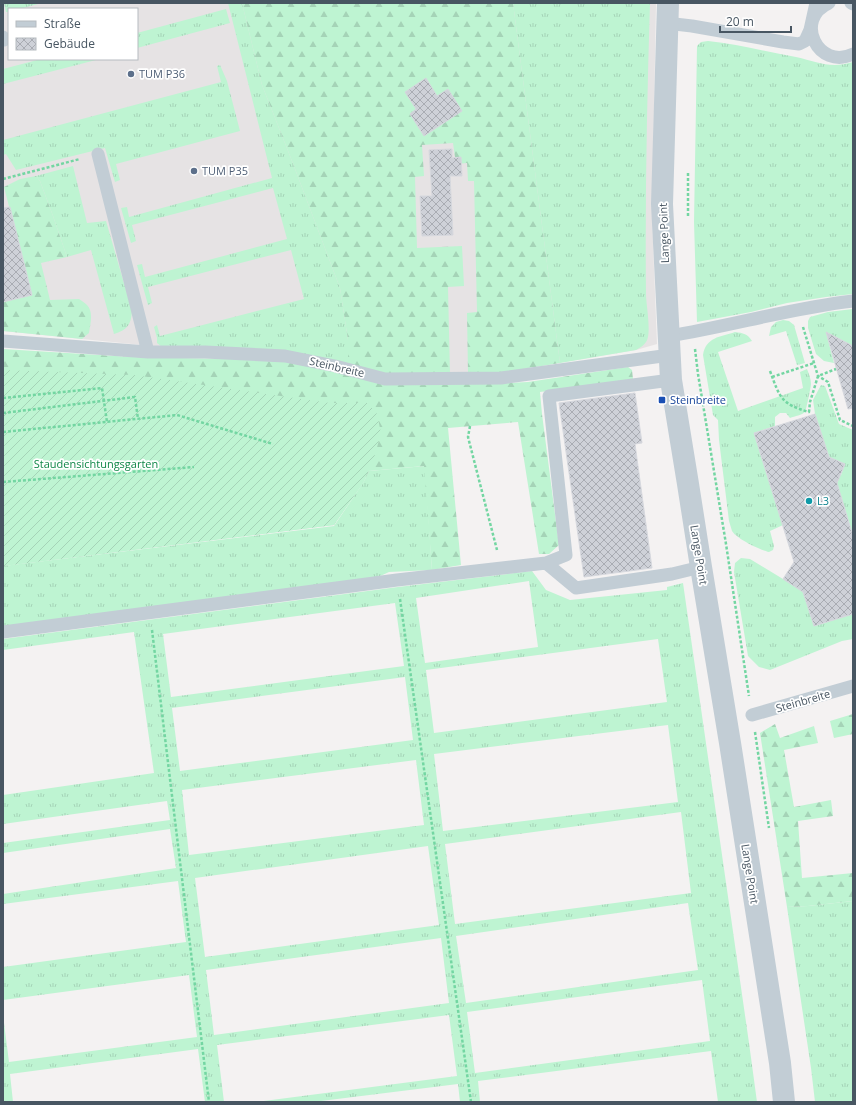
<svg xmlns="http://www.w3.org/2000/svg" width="856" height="1105" font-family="'Open Sans',sans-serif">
  <defs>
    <pattern id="grass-tufts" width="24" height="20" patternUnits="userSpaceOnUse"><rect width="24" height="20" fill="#bef4d2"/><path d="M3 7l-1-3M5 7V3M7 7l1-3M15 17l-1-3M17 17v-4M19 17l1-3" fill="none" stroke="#a5d3b7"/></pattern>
    <pattern id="forest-firs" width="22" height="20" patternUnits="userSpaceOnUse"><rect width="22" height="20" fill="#bef4d2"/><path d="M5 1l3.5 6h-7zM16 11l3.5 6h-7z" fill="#a5d3b7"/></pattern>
    <pattern id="garden-furrows" width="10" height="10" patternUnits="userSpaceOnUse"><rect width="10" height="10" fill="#bef4d2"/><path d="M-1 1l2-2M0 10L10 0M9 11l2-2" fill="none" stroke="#a5d3b7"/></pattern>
    <pattern id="building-cross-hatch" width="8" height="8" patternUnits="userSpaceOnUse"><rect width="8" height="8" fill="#ced1d8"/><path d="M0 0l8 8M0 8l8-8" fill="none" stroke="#a9acb3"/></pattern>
  </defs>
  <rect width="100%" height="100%" fill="#f4f2f2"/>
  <path fill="#e6e3e4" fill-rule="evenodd" d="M 3,3 L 656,3 L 652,218 L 657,344 L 636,350 L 605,355 L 499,373 L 394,375 L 162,347 L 3,331 ZM 9,9 L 137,9 L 137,59 L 9,59 Z"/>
  <path fill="url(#grass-tufts)" fill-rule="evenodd" d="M 4,3 L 42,3 L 19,9 L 9,9 L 9,12 L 6,12 Z
    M 228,3 L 242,3 L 262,85 L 292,161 L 340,288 L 348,340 L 348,364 L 162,347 L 157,343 L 157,338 L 154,327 L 157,325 L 160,336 L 304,299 L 291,250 L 148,287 L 152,303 L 148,305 L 137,265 L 142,264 L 145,277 L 287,239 L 273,188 L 132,225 L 136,241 L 131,243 L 121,208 L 127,207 L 129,217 L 272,178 Z
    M 513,3 L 650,3 C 647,100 645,197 646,294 C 646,305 652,334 646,342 C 644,345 640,348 636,350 L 560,363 Z
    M 226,9 L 230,23 L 137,48 L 137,33 Z
    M 708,41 C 737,44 767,52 796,57 C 818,62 830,69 853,62 L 853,294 L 826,297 L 787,303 L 751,312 L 697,322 L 694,222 L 697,46 L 701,42 Z
    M 41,59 L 96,59 L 96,60 L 3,84 L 3,69 Z
    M 220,65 L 227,81 L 240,131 L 116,164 L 120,180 L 115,182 L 105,148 L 16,170 L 6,154 L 3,155 L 3,140 L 221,82 L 217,66 Z
    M 73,166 L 87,223 L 106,221 L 132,311 C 131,325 127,330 114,334 L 91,250 L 67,257 L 53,216 L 40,181 L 36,176 Z
    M 853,309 L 853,346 L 826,332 L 834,363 L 824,361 L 816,354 L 808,328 L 808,321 L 810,317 L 828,312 Z
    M 783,320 L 789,321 L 794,325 L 805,363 L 797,365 L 786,331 L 769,336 L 771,327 L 776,322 Z
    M 735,332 C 743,333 748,334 752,341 L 718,352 L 738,411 L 803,388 L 800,372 L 807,369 C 809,374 811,379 811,384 C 811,387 806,411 805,412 C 802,415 795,416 790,418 L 786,413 L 780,413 L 775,417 L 775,426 L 754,433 L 783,525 L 770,531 L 774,546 L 773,550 L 769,552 C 760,550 737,539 732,531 C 731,528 730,524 729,521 L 719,440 L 718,420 L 713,415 L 703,355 C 706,337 720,337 735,332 Z
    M 821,385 L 825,386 L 839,424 L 853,430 L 853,536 L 835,477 L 841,475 L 845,464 L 836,460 L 830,462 L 815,414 L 813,400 Z
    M 425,466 L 432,570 L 389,572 L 376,578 L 3,627 L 3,566 L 334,526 L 363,483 L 369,471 Z
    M 741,558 L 750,559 L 783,579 L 802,587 L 814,626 L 853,614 L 853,639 L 842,641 L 770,670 L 759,667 L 748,656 L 734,572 L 735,563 Z
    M 532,571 L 546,590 L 570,600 L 667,590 L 667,587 L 683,583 L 749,1043 L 757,1102 L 718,1102 L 711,1051 L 478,1081 L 480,1102 L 460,1102 L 458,1084 L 313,1102 L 256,1102 L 457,1076 L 449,1015 L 217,1045 L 224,1102 L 205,1102 L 198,1049 L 10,1074 L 13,1102 L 3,1102 L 3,1015 L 9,1062 L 197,1037 L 189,975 L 3,1000 L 3,967 L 186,942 L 178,881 L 3,904 L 3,894 L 176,868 L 170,829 L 3,853 L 3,843 L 170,820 L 167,801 L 3,824 L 3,795 L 154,773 L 134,632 L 3,650 L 3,639 L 398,587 ZM 529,581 L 538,647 L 425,663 L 416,598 ZM 395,603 L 404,666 L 171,697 L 163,634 ZM 658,639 L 667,702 L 434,733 L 426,670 ZM 405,677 L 413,740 L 180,771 L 172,708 ZM 668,725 L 678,802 L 443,831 L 434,754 ZM 416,760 L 424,825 L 189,855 L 182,790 ZM 681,812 L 691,893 L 455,924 L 445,844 ZM 428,846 L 439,925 L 205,957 L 195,878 ZM 688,903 L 698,970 L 466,1003 L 456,936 ZM 441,938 L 449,1003 L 214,1035 L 206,970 ZM 702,980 L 710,1041 L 475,1073 L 467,1012 Z
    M 853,901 L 853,1102 L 815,1102 L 811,1068 L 787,907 L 808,906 Z"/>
  <path fill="url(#forest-firs)" d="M 242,3 L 513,3 L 560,363 L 499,373 L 468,373 L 467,313 L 477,312 L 474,181 L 468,181 L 467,163 L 456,164 L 453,143 L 422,145 L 424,176 L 415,177 L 417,248 L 462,246 L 464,286 L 448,287 L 450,374 L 394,375 L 348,364 L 348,340 L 340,288 L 292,161 L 262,85 Z
    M 36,176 L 40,181 L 53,216 L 67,257 L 41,263 L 50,300 L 79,299 C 82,301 85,303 87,305 C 94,312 90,325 89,333 L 82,339 L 3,331 L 3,302 L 32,295 L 4,187 L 20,179 Z
    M 3,349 L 132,357 L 280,360 L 484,384 L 528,382 L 628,367 L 632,370 L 633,379 L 540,392 L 542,414 L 559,545 L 549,554 L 539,554 L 518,422 L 448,428 L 461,565 L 432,570 L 424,466 L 369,471 L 363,483 L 334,525 L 3,566 Z
    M 853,714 L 853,734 L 834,738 L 830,721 Z
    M 775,724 L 780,738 L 814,726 L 818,743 L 784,750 L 794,807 L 831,800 L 833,816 L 798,821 L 802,878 L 853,873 L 853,901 L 808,906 L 787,907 L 760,733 Z"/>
  <path fill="url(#garden-furrows)" d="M 3,370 L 134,375 L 330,403 L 368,403 L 377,414 L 381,433 L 374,458 L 363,483 L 334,525 L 3,566 Z"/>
  <path fill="url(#building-cross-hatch)" stroke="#d6d8de" d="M 426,78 L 437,96 L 448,89 L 462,111 L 424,136 L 410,114 L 416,109 L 405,92 Z
    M 452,149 L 452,158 L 461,157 L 462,176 L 450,176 L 453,235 L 422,236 L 420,196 L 432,196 L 429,150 Z
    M 10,207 L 32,295 L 3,302 L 3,208 Z
    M 826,332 L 853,346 L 853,408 L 848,409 Z
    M 635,393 L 642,443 L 635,444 L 652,568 L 584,577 L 559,403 Z
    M 815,414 L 829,457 L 845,464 L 837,483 L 853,536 L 853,614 L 814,626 L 803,592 L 783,579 L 794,562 L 754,433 Z"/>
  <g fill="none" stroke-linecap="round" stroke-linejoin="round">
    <path stroke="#73d6a2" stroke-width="2.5" stroke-dasharray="3 2" stroke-linecap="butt" d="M 3,179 L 80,159
      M 688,216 L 688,171
      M 803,327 L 818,376 L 828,382 L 840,420 L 853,426
      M 695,349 L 698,374 L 726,544 L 749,696
      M 770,371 C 780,398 781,404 809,412 L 810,402 L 818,376 L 836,369
      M 772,377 L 814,363
      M 3,398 L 102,388 L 107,422
      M 3,413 L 135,397 L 138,419
      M 470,426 L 468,437 L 497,550
      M 3,432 L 177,415 L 273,444
      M 3,482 L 194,467
      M 400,599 L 471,1102
      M 152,630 L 209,1102
      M 755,732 L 769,828"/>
    <path stroke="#c2cdd5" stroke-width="13" d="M 829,3 C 793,19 818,71 853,54
      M 851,3 L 853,4
      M 666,23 L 692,26 L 783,42 L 799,44 L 805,41 L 810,30 L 816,3
      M 3,37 L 4,40
      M 98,154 L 148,352
      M 669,336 C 731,326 791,308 853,301
      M 3,341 L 148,352 L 205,352 L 285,356 L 335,366 L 385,379 L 501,378 L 670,355
      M 546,563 L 576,588 L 672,574 L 701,567
      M 3,632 L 397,580 L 546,563 L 566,555 L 549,396 L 671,380
      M 752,715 L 853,686"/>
    <path stroke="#c2cdd5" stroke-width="22" d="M 668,3 L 662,204 L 671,380 L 688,484 L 701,567 L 730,743 L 780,1063 L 784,1102"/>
  </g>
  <g fill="#5c6f8a" stroke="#fff" stroke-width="1.5">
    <circle cx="131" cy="74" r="4"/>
    <circle cx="194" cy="171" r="4"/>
  </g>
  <rect fill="#1a4fb4" stroke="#fff" stroke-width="1.5" x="658" y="396" width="8" height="8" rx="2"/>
  <circle fill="#0f9aa8" stroke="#fff" stroke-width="1.5" cx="809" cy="501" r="4"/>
  <g text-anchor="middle" stroke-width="3.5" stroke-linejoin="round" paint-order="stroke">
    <g font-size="11" fill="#4e5e75" stroke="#fff" text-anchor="start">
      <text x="139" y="78">TUM P36</text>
      <text x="202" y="175">TUM P35</text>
    </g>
    <g font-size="11" fill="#485662" stroke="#fff">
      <text transform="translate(664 233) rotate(-92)" y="4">Lange Point</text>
      <text transform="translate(337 367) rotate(13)" y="4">Steinbreite</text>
      <text transform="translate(699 555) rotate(81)" y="4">Lange Point</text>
      <text transform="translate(803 701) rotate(-16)" y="4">Steinbreite</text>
      <text transform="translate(750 874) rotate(81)" y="4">Lange Point</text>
    </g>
    <g font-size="11" fill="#164399" stroke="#fff" text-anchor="start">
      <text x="670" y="404">Steinbreite</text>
    </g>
    <g font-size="11" fill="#0f8747" stroke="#fff">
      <text x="96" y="468">Staudensichtungsgarten</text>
    </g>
    <g font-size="11" fill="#0d838f" stroke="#fff" text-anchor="start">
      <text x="817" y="505">L3</text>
    </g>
  </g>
  <rect width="856" height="1105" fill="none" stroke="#485662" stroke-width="8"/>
  <rect x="8" y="8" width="130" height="52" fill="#ffffff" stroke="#b6bbc0"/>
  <rect x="16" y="21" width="20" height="6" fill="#c2cdd5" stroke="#b6bbc0"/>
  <text x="44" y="28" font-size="12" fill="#485662">Straße</text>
  <rect x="16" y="38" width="20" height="12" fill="url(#building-cross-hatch)" stroke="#b6bbc0"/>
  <text x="44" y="48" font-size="12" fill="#485662">Gebäude</text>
  <path d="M720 26v6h71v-6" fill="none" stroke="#485662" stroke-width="2"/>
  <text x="726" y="26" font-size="12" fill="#485662" stroke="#ffffff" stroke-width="3" paint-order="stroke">20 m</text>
</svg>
